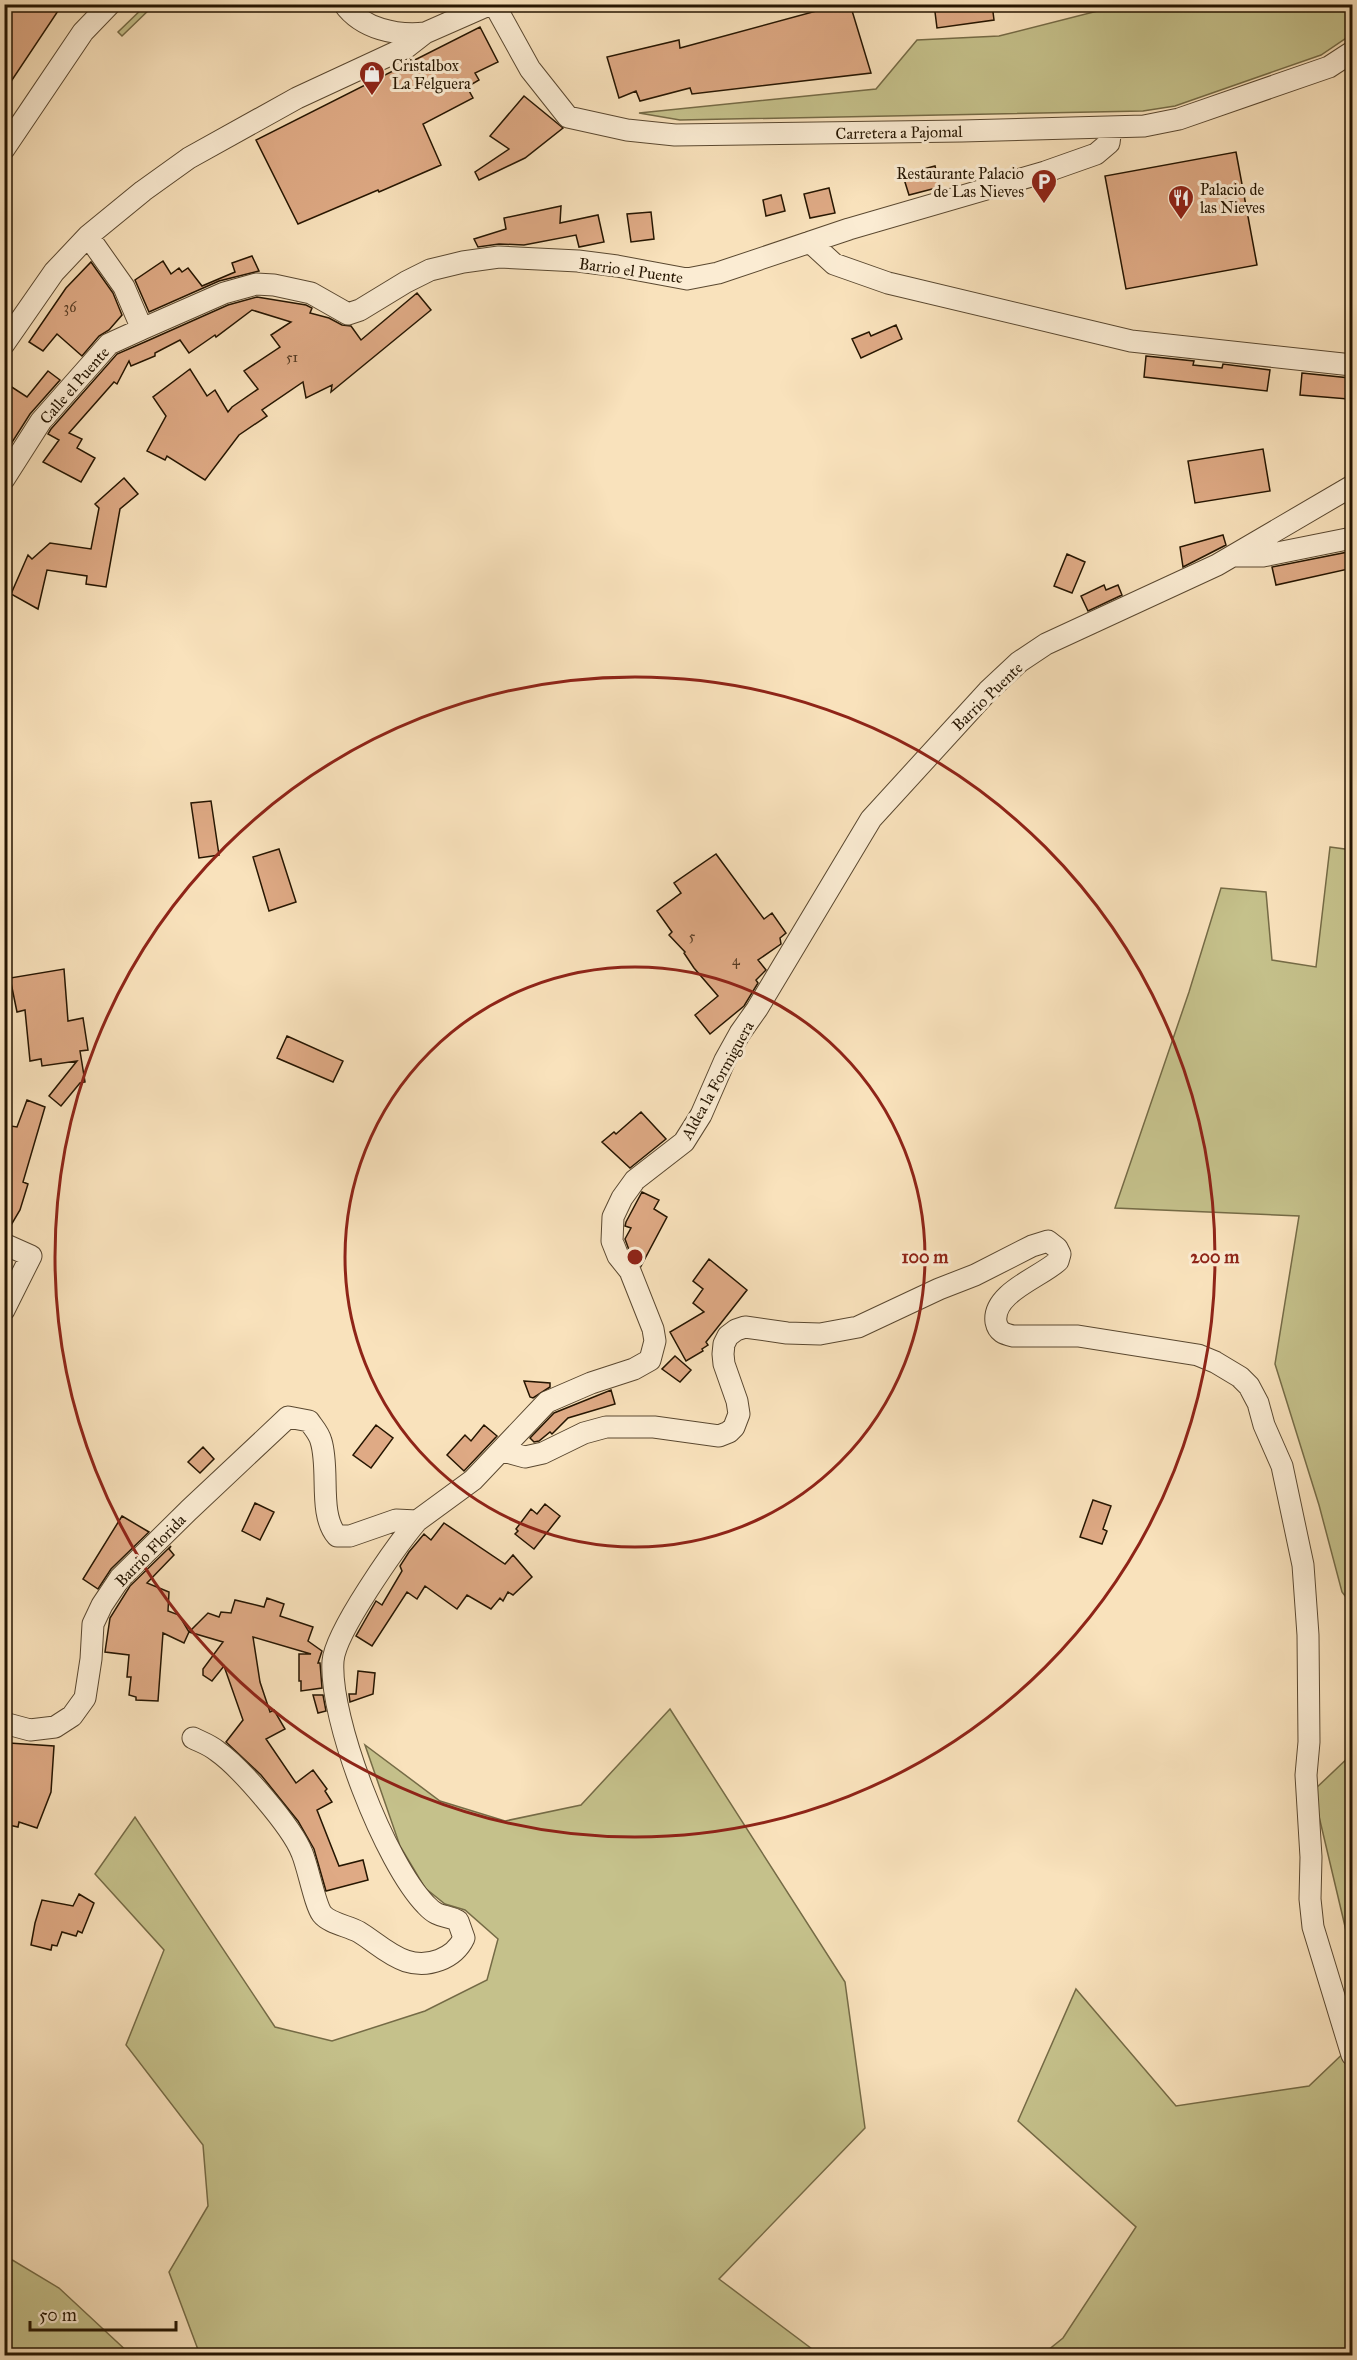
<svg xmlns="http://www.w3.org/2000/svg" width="1357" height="2360" font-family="'IM FELL Great Primer',serif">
  <rect width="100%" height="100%" fill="#f9e2bc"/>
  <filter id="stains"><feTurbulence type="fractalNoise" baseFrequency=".00333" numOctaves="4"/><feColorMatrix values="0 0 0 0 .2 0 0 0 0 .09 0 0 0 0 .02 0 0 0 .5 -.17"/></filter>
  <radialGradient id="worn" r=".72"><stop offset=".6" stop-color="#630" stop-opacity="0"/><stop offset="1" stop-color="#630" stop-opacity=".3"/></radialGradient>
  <path fill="#c5c18b" stroke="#756b46" stroke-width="1.5" d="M 1125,4 L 1352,5 L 1352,34 L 1321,55 L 1175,106 L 1143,111 L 680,120 L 639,113 L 876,89 L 917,40 L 999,36 Z
    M 146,5 L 154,5 L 122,36 L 118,32 Z
    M 1330,847 L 1352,850 L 1352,1605 L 1342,1592 L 1319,1505 L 1275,1364 L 1299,1216 L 1115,1208 L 1189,992 L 1221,888 L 1266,892 L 1272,960 L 1316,967 Z
    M 670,1709 L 845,1982 L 865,2128 L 719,2279 L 820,2355 L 200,2355 L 169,2272 L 208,2206 L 203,2145 L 126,2045 L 164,1950 L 95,1874 L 135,1817 L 275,2027 L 332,2041 L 425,2011 L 487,1980 L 498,1939 L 465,1910 L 445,1904 L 425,1888 L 400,1846 L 365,1745 L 440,1801 L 505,1821 L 581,1805 Z
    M 1352,1754 L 1352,1956 L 1313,1791 Z
    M 1076,1989 L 1176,2106 L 1309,2086 L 1352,2045 L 1352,2355 L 1042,2355 L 1063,2338 L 1136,2227 L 1018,2121 Z
    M 4,2255 L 59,2288 L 131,2355 L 5,2355 Z"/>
  <path fill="#dfaa85" stroke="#251501" stroke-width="1.5" d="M 4,4 L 48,4 L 58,11 L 4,92 Z
    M 842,4 L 850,4 L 871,73 L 692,94 L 690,88 L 640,101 L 636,91 L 619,98 L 607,57 L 679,40 L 680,48 Z
    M 934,4 L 992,4 L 994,20 L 937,28 Z
    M 480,27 L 498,62 L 475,73 L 479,80 L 467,87 L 473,98 L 423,124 L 441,165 L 379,192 L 378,190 L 298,224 L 256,140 Z
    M 524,96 L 563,128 L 525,158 L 479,180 L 475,172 L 509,149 L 490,136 Z
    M 1236,152 L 1257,265 L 1126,289 L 1105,176 Z
    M 935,166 L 940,187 L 909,195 L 904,179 L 913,177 L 912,172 Z
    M 829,188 L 835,213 L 810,218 L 804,194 Z
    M 781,195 L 785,211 L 766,216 L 763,200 Z
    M 561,206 L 560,223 L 598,215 L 604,242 L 579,247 L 576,235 L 524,245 L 499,244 L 478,247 L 474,239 L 506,229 L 504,218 Z
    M 651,212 L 654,239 L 631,242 L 627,214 Z
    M 252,256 L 259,271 L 219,281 L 149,312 L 135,280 L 163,261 L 171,274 L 179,268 L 182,272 L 188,268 L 202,286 L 235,272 L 232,263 Z
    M 91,262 L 113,293 L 122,315 L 109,330 L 99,336 L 82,356 L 57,334 L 43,351 L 29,342 L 66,288 Z
    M 417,293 L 431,310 L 331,392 L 332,385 L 306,398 L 303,382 L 262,410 L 267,416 L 239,435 L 205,480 L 167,456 L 165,460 L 147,451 L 166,416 L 153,397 L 190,369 L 207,396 L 215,390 L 228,412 L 232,407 L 258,389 L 244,371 L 280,347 L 271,335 L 291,322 L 252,310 L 216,337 L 215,335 L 189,353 L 180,340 L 155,353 L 155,356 L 131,366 L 129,361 L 117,384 L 114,382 L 69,433 L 82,439 L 77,448 L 95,458 L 81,482 L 43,462 L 59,440 L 48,434 L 51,429 L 117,354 L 147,341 L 228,305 L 257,297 L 306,305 L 312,308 L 310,313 L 329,318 L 342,325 L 351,326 L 361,340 Z
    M 896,325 L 902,339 L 861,358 L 852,339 L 869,332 L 871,336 Z
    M 1146,356 L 1194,361 L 1193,365 L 1222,368 L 1223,364 L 1270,370 L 1267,391 L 1144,377 Z
    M 48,371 L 60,380 L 30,414 L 4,455 L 4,382 L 27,397 Z
    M 1302,373 L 1350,378 L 1348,399 L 1300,395 Z
    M 1263,449 L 1270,491 L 1195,503 L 1188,461 Z
    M 124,478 L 138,494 L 120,509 L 106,587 L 86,584 L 87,576 L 47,570 L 38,609 L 11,594 L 28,555 L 32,559 L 50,543 L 91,549 L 99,508 L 95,504 Z
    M 1223,535 L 1226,545 L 1183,567 L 1180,547 Z
    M 1353,551 L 1353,568 L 1276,585 L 1272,567 Z
    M 1067,554 L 1085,562 L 1072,593 L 1054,586 Z
    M 1104,585 L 1106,590 L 1118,585 L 1122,595 L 1088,611 L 1081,596 Z
    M 211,801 L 219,855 L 199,858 L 191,803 Z
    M 279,849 L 296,902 L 269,911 L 253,857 Z
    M 716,854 L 764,919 L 772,913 L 786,933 L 780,938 L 781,944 L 758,960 L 766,970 L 756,980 L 758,983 L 744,1006 L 710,1034 L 695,1015 L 718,996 L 694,968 L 684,953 L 685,952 L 669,935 L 672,932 L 657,911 L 681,893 L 674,883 Z
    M 64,969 L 68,1021 L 83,1018 L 88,1050 L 80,1051 L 85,1082 L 80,1083 L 61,1106 L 49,1096 L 77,1061 L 42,1066 L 41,1059 L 30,1061 L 25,1010 L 17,1012 L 10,978 Z
    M 287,1036 L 343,1061 L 333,1082 L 277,1058 Z
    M 27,1100 L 45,1107 L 23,1182 L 28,1184 L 20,1210 L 7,1232 L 4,1232 L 4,1146 L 11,1126 L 17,1127 Z
    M 641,1112 L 666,1139 L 630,1168 L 602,1142 L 614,1132 L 616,1134 Z
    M 642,1192 L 659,1200 L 654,1209 L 667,1217 L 641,1266 L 629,1250 L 625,1239 L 631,1228 L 625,1226 L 626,1222 Z
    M 709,1259 L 747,1290 L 706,1342 L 708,1345 L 702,1349 L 703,1351 L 686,1361 L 670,1332 L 704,1312 L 693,1303 L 703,1289 L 693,1281 Z
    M 675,1356 L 691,1370 L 680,1382 L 662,1369 Z
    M 524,1381 L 550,1383 L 550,1387 L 533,1398 L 530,1397 Z
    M 611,1390 L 615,1404 L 568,1418 L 552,1434 L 550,1432 L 539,1441 L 534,1442 L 530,1438 L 554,1413 Z
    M 376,1425 L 393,1438 L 371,1468 L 353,1455 Z
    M 484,1425 L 497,1436 L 464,1471 L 447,1455 L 465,1435 L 471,1441 Z
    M 203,1447 L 214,1459 L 200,1473 L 188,1462 Z
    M 1093,1500 L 1111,1506 L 1103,1529 L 1107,1531 L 1102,1544 L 1080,1537 Z
    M 255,1503 L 274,1512 L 260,1540 L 242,1531 Z
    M 545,1504 L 560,1516 L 534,1549 L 515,1534 L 518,1531 L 516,1529 L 531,1509 L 537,1514 Z
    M 122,1516 L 149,1532 L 111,1569 L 98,1589 L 83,1579 Z
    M 444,1523 L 505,1564 L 513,1555 L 532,1577 L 513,1595 L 508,1592 L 503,1601 L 500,1598 L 491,1609 L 467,1595 L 457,1609 L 425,1586 L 417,1599 L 407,1592 L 372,1646 L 356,1636 L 376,1601 L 382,1605 L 402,1571 L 400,1566 L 409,1552 L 424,1534 L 431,1540 Z
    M 171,1546 L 169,1549 L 174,1555 L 147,1583 L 169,1592 L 168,1611 L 179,1615 L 189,1632 L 208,1613 L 219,1617 L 221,1612 L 231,1613 L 235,1600 L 264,1607 L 267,1598 L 284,1604 L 280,1616 L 313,1627 L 308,1641 L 322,1651 L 318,1663 L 320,1663 L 322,1688 L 301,1691 L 301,1681 L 299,1681 L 299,1654 L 311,1654 L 253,1637 L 260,1682 L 270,1712 L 274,1710 L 285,1729 L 266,1739 L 296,1783 L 313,1770 L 327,1789 L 325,1791 L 332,1802 L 317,1810 L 339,1866 L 363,1860 L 368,1880 L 326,1891 L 314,1849 L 298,1821 L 261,1775 L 226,1742 L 243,1720 L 224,1666 L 212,1681 L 203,1675 L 203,1669 L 223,1642 L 189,1632 L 184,1643 L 163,1633 L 158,1701 L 136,1700 L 136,1697 L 129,1695 L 131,1677 L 127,1677 L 129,1655 L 105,1652 L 110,1618 L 130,1586 Z
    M 358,1671 L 375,1673 L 373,1694 L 350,1702 L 349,1694 L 356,1694 Z
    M 313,1695 L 323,1695 L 326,1711 L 318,1713 Z
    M 9,1743 L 54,1746 L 51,1792 L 37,1828 L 19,1822 L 18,1827 L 4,1824 L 4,1775 Z
    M 79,1894 L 94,1903 L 82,1933 L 78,1931 L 76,1936 L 62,1932 L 57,1946 L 52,1945 L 51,1950 L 31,1945 L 35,1923 L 42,1900 L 73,1906 Z"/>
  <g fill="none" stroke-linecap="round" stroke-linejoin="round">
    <defs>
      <path id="minor" d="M 344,4 C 362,29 397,36 425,33
        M 494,4 L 530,69 L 568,117 L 627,130 L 675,135 L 962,131 L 1144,126 L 1179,119 L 1329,67 L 1352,52
        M 4,149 L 83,32 L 110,4
        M 810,242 L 834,264 L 888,283 L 1131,341 L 1352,365
        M 142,329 L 224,293 L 256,284 L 274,285 L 311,293 L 348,314 L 360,310 L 406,282 L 430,270 L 463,262 L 499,257 L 578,261 L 617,266 L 687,279 L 718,273 L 849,229 L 1045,172 L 1096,154 L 1109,143 L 1111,127
        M 4,344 L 54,272 L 88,236 L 143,191 L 189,158 L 297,98 L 407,47 L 425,33 L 491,4
        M 4,479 L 41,421 L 109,344 L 142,329 L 124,287 L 88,236
        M 1235,556 L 1263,556 L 1352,538
        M 4,1244 L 31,1256 L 4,1310
        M 503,1451 L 525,1457 L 543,1453 L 584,1433 L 606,1427 L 654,1427 L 719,1436 L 729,1432 L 734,1427 L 739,1414 L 737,1401 L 724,1364 L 723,1354 L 724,1344 L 728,1336 L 736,1330 L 745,1327 L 787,1333 L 820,1334 L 858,1327 L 939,1289 L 975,1275 L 1032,1246 L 1048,1241 L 1057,1248 L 1060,1254 L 1058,1261 C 1041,1277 992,1293 996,1322 C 998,1332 1004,1334 1013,1336 L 1078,1336 L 1198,1355 L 1215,1362 L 1240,1377 L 1249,1386 L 1258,1403 L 1264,1425 L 1282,1466 L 1303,1565 L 1308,1635 L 1309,1742 L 1306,1775 L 1311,1857 L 1310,1899 L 1313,1927 L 1352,2055
        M 4,1723 L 30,1730 L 55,1727 L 72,1716 L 85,1698 L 91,1659 L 93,1624 L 102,1605 L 120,1578 L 189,1510 L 288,1417 L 309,1421 C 313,1427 319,1433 321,1441 C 330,1470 318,1514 337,1536 L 350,1536 L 396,1520 L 417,1521 L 473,1480 L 547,1402 L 591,1383 L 634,1369 L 650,1360 L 655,1341 L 653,1329 L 630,1271 L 618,1256 L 612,1241 L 613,1217 L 622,1198 L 635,1180 L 684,1142 L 701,1115 L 725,1060 L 740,1033 L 757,1009 L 871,819 L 988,691 L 1019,662 L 1046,644 L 1217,565 L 1352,486
        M 193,1738 C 201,1742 210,1745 217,1751 C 240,1767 292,1827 302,1853 C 308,1867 315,1905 322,1914 C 329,1923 348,1926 359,1932 C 374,1941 388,1955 406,1961 C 428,1968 454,1959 464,1938 L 458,1921 C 445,1914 439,1919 426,1905 C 385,1863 329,1719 333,1661 C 335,1632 397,1545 417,1521"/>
    </defs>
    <use href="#minor" stroke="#5a4830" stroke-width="23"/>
    <use href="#minor" stroke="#fbecd3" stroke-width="21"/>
  </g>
  <g fill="none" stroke="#8f2418" stroke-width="3">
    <circle cx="635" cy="1257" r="290"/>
    <circle cx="635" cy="1257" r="580"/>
  </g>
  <defs>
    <symbol id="shop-pin" viewBox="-11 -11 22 30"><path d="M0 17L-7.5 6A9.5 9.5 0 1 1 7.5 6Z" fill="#8f2418" stroke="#fbecd3"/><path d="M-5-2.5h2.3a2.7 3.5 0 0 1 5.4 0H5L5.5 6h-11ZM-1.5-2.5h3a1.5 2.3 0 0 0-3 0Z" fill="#fff"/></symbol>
    <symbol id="parking-pin" viewBox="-11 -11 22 30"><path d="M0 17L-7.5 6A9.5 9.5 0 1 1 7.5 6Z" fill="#8f2418" stroke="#fbecd3"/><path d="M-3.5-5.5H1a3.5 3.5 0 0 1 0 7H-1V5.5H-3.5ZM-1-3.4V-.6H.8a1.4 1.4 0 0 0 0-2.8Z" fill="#fff"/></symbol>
    <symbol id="restaurant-pin" viewBox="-11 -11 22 30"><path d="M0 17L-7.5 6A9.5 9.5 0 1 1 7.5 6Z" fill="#8f2418" stroke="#fbecd3"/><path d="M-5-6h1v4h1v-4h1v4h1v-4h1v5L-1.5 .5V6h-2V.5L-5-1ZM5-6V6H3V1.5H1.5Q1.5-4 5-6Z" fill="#fff"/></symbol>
  </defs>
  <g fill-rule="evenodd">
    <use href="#shop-pin" x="357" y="59" width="30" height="40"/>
    <use href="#parking-pin" x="1029" y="167" width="30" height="40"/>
    <use href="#restaurant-pin" x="1166" y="183" width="30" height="40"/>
  </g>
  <g text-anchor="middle" stroke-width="6" stroke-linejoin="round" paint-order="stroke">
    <g font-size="14" fill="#543a22">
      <text x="70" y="312">36</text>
      <text x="292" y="362">51</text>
      <text x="692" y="941">5</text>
      <text x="736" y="965">4</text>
    </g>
    <g font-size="16" fill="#251501" stroke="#fbecd3" text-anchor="start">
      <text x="392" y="71">Cristalbox<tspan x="392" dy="18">La Felguera</tspan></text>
      <text x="1024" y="179" text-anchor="end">Restaurante Palacio<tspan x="1024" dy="18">de Las Nieves</tspan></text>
      <text x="1200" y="195">Palacio de<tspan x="1200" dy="18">las Nieves</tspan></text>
    </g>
    <g font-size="16" fill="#251501" stroke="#fbecd3">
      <text transform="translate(899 132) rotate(-1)" y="6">Carretera a Pajomal</text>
      <text transform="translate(631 270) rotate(8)" y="6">Barrio el Puente</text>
      <text transform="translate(74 385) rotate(-49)" y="6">Calle el Puente</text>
      <text transform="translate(987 696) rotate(-44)" y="6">Barrio Puente</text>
      <text transform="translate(717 1080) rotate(-61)" y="6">Aldea la Formiguera</text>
      <text transform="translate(150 1550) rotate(-46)" y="6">Barrio Florida</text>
    </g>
  </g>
  <circle cx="635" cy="1257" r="9" fill="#8f2418" stroke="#fbecd3" stroke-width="3"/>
  <g font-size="18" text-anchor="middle" font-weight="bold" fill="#8f2418" stroke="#fbecd3" stroke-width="6" stroke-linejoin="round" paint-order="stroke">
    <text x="925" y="1263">100 m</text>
    <text x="1215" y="1263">200 m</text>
  </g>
  <rect width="1357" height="2360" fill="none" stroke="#f9e2bc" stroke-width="24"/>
  <rect x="6" y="6" width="1345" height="2348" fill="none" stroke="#251501" stroke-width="3"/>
  <rect x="12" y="12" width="1333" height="2336" fill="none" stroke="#251501" stroke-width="1.5"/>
  <path d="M30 2321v9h146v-9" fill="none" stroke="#251501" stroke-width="3"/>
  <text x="39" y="2321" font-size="18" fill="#251501" stroke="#fbecd3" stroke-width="4.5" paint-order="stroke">50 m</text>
  <rect width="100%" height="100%" filter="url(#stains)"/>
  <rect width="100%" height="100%" fill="url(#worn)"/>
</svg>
